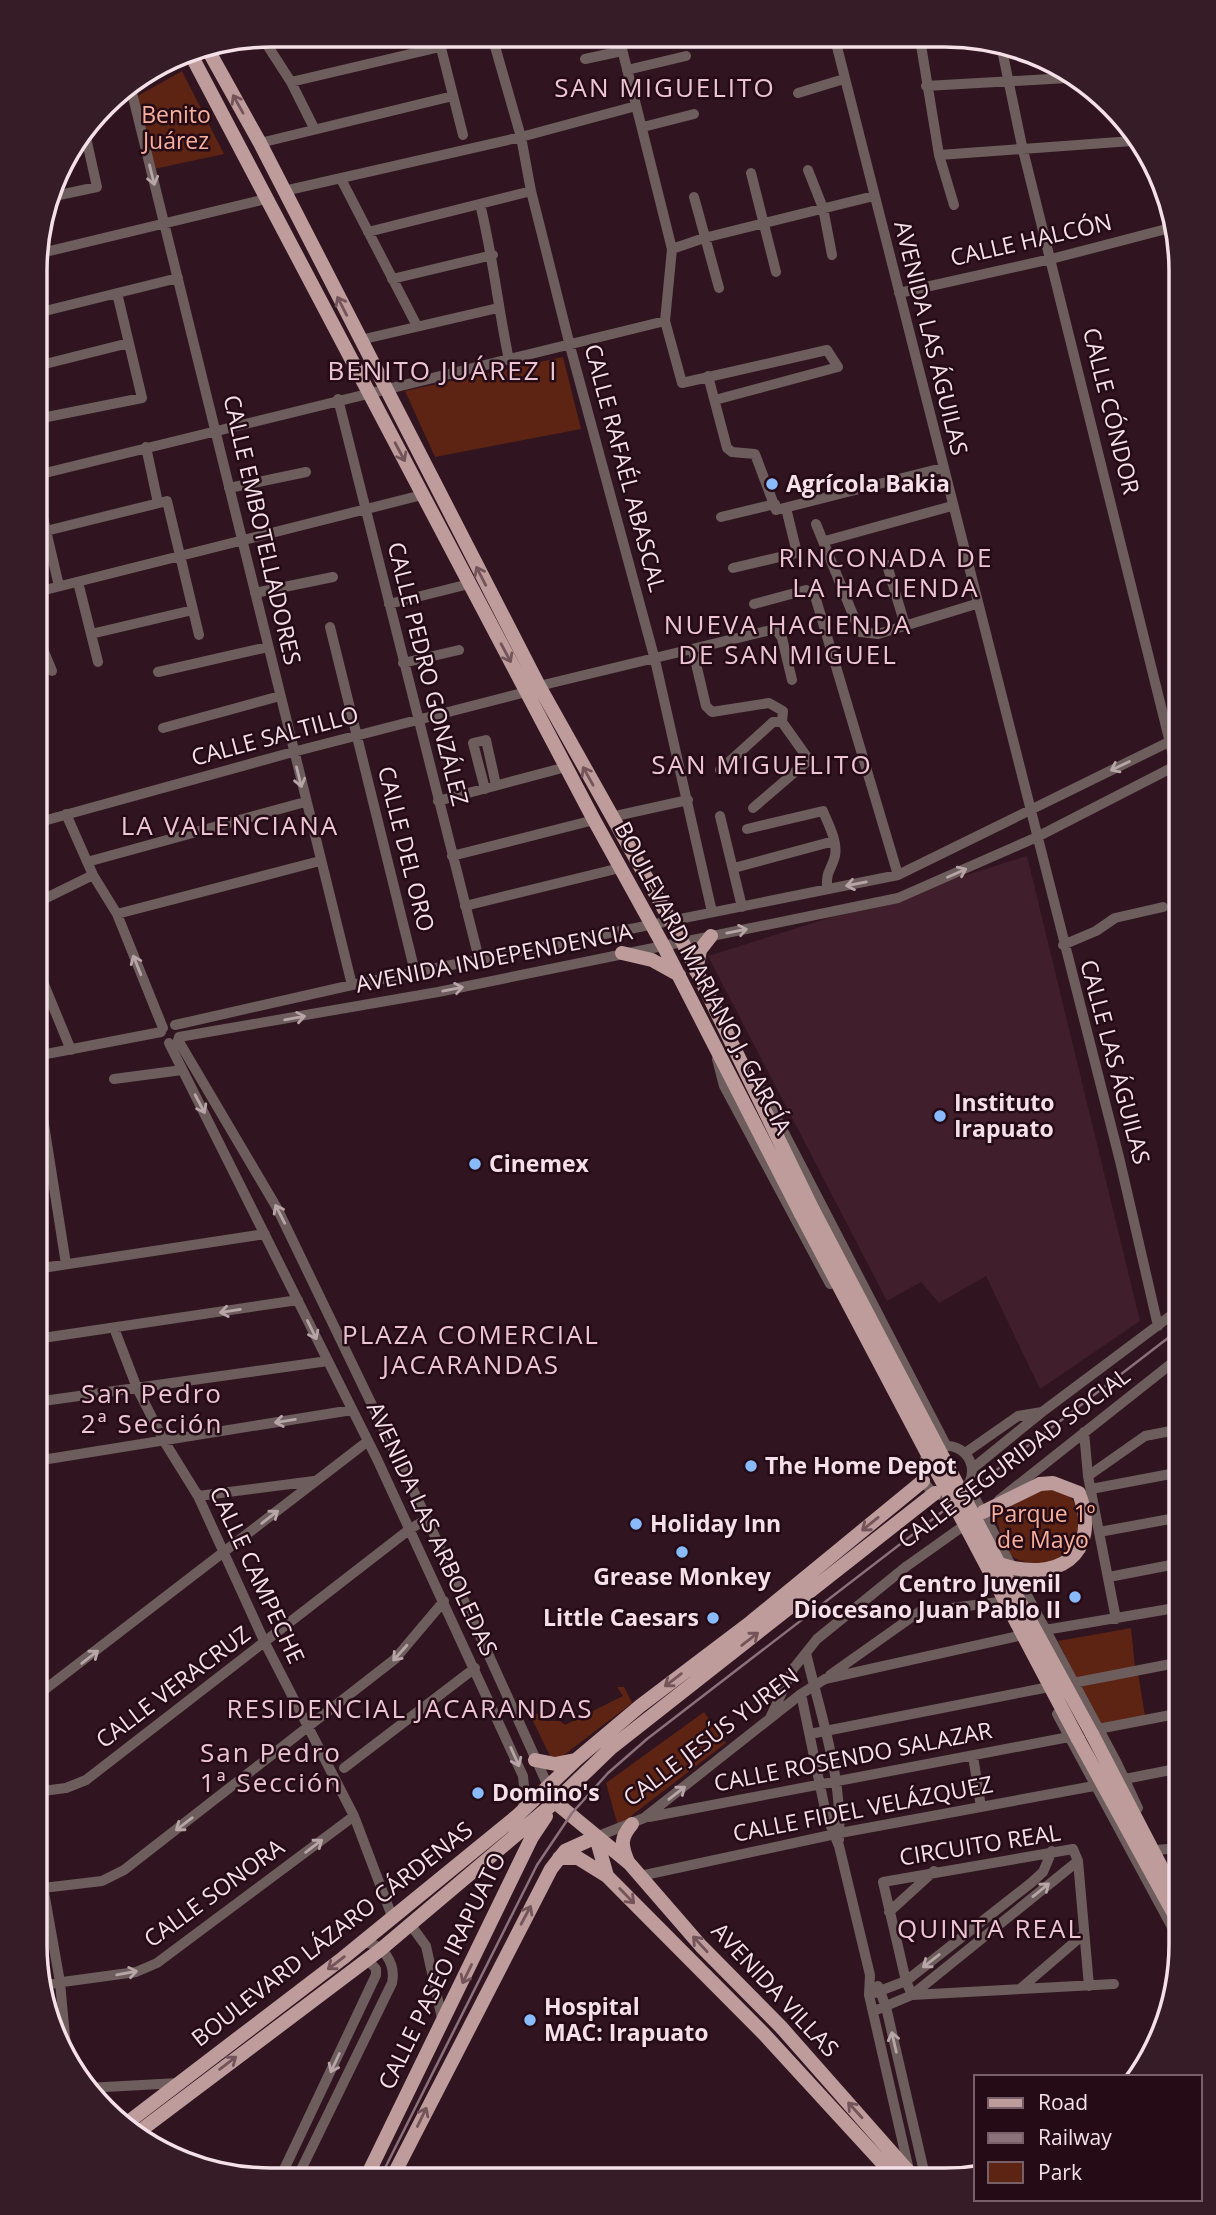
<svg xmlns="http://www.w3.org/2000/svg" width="1216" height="2215" font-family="'Open Sans',sans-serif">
  <rect width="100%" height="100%" fill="#30141f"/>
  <path fill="#401e2b" d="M 1027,856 L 1140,1321 L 1040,1389 L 986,1276 L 939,1303 L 921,1282 L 887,1301 L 708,956 Z"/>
  <path fill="#5d2414" d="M 182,71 L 224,154 L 154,169 L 136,97 Z
    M 563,357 L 581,429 L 435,457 L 405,391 Z
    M 1047,1487 C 1053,1488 1063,1490 1067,1494 C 1096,1519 1071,1569 1031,1563 C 1024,1562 1016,1560 1011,1555 C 1003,1546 1000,1530 996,1519 L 1015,1503 Z
    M 1131,1628 L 1135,1667 L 1077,1679 L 1058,1641 Z
    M 1138,1673 L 1145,1716 L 1101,1725 L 1081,1687 Z
    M 617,1687 L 624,1687 L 632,1703 L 560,1758 L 552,1760 L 531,1717 L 538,1713 L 545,1721 L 560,1721 L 565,1725 L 623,1696 Z
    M 704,1712 L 726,1743 L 618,1826 L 606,1783 Z"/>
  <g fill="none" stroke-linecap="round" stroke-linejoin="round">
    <path stroke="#6d5d5d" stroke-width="10" d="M 438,36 L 463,135
      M 492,36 L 521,137 L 531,191 L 570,346 L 655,660 L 712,912
      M 262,37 L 291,82 L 314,128
      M 619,37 L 672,249 L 665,321 L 682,383 L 827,350 L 838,367 L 715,400
      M 835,39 L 1120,1161 L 1158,1326
      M 920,39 L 939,155 L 954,205
      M 1001,45 L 1022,146 L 1181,787
      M 585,59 L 622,51
      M 627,70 L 686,56
      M 291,82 L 440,47
      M 130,85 L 352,985
      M 926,86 L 1068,78
      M 798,93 L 844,79
      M 643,127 L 694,114
      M 260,143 L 453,96
      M 939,155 L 1132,141
      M 808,170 L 823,208 L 832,255
      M 751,173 L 776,272
      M 341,179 L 417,326
      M 284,191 L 521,137 L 636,106
      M 50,197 L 97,187 L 85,133
      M 694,197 L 719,288
      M 480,204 C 493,256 498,308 509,360
      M 368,232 L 531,191
      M 672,249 L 704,238 L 874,196
      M 37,254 L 266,199
      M 392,279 L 493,255
      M 899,293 L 1051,259 L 1174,227
      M 37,313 L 178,278
      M 360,340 L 498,308
      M 37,366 L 129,343
      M 708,376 L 727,448 L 732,452 L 755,454 L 776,510 L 942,468
      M 338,399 L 479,959
      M 37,419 L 142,398 L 117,293
      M 146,447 L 158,503
      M 37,475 L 665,321
      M 229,488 L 306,472
      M 37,492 L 59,586
      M 721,517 L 775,504
      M 816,524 L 860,632 L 878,634 L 976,604
      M 46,531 L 167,501 L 199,635
      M 825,541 L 952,506
      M 887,565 L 905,625
      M 733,568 L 797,553 L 786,508
      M 78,582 L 98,662
      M 37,592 L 422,495
      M 255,593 L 333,577
      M 389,604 L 469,584
      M 754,604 L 806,590 L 815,596 L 898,875
      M 330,627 L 415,972
      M 91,634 L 193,610
      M 37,635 L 52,671
      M 693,651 L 706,706 L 712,712 L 769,703 L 783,711 L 782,722
      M 403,663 L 459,650
      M 158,672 L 268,647
      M 539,686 L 771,630 L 778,632 L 782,638 L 792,680
      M 163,728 L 280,696
      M 720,770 L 773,722 L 782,722 L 809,760 L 753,808
      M 485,789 L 473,743 L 486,740 L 496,785
      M 438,801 L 566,767
      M 36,803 L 45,821
      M 66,814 L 93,875 L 117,914 L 163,1028
      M 720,816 L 742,907
      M 611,817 L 688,800
      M 36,823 L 293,752 L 526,692
      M 747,829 L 823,811 C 828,824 838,841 835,856 C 831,871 826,870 827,889
      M 452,856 L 594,820
      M 87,862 L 305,802
      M 734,868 L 834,841
      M 36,903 L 93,875
      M 465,906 L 620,868
      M 117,914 L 320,861
      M 1063,945 L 1096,931 L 1115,918 L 1163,907
      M 36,965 L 71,1050
      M 175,1025 L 352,985 L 898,875 L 1181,736
      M 179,1037 L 438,992 L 898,898 L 1037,837 L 1181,763
      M 178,1040 L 277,1208 L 427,1519 L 548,1786
      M 169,1043 L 377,1459 L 523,1776 L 525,1796 L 522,1812
      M 36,1056 L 161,1032
      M 717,1059 L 724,1086 L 830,1284
      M 36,1074 L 66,1264
      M 114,1079 L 182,1070
      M 762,1090 L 946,1445
      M 36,1269 L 265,1234
      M 114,1328 L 137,1388 L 164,1441 L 198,1496 L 265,1643 L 354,1816 L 393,1919
      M 36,1339 L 298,1300
      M 36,1402 L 328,1361
      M 1084,1432 L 1088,1476 L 1116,1619
      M922 1471a25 25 0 1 1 50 0a25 25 0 1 1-50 0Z
      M 965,1453 L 1018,1416 L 1042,1412
      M 36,1461 L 352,1410
      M 972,1469 L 1042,1412 L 1181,1308
      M 1088,1476 L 1145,1436 L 1181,1429
      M 968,1485 L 1117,1763 L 1138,1808
      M 1091,1489 L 1181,1472
      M 198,1496 L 314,1481
      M 999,1500 L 1181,1356
      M 1099,1532 L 1181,1517
      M 1109,1577 L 1181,1563
      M 806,1653 C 820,1713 843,1778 839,1840
      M 830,1675 L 919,1612 L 999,1602
      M 1073,1683 L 1181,1662
      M 801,1694 L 826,1814 L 839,1846 L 870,1975 L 869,1995 L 909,2170
      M 35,1697 L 368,1441
      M 1057,1714 L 1180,1942
      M 770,1718 L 793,1669 L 817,1639 L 907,1566 L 969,1522
      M 1098,1729 L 1181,1713
      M 810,1734 L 1044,1688
      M 973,1756 L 981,1807
      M 344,1768 L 475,1668
      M 1125,1779 L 1181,1768
      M 35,1792 L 66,1788 L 86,1780 L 410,1529 L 427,1519
      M 649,1817 L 1069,1737
      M 596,1837 L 644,1818 L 801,1694 L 825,1679 L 1045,1630 L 1181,1607
      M 35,1841 L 60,1982 L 67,2058
      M 1156,1850 L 1180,1848
      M 1168,1873 L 1180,1859
      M 640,1876 L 840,1833 L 1094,1786
      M 43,1888 L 102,1881 L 124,1870 L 395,1659 L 444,1601
      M 35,1906 L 53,2031
      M 889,1912 L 934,1871
      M 410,1924 L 426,1946 L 443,2023
      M 48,1984 L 136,1972 L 157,1963 L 354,1816
      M 878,1986 L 886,2007 L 926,2180
      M 1020,1989 L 1084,1934
      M 869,1995 L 906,1981 L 1031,1883 L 1043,1872 L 1052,1851
      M 912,1995 L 906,1981 L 883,1882 L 1073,1849 L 1078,1861 L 1089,1986
      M 912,1995 L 1114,1984
      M 874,2011 L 912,1995 L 1078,1861
      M 87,2088 L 178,2083
      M 280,2178 L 376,1975 L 376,1969 L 367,1959
      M 297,2178 L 392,1983 C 396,1964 384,1944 363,1942"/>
    <path stroke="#be9c9c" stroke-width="14" d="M 207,48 L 260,143 L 539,686 L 682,941 L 813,1210
      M 189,51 L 594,820 L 663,945 L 801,1214
      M 622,953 L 652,960 L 679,975
      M 696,971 L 700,950 L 711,936
      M 983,1512 L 1040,1484
      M 1092,1734 L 1180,1903
      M 1078,1739 L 1180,1925
      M 535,1760 L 555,1764 L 575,1760
      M 552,1795 L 555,1802 L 629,1863 L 701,1946 L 781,2027 L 916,2180
      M 596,1837 L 607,1876 L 764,2034 L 898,2180
      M 559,1858 L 578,1858 L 607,1876
      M 628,1862 C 621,1845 620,1838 632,1824
      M 123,2126 L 343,1958 L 517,1816 L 577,1759 L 640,1706 L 751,1622 L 923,1481
      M 136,2134 L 380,1950 L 555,1802 L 611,1748 L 935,1493
      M 366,2178 L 532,1837 L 546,1816
      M 392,2178 L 551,1869 L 565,1851 L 596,1837"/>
    <path stroke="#8a717a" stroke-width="2.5" d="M 380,2178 L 537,1865 L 572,1813 L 608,1773 L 647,1739 L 1181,1328"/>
    <path stroke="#be9c9c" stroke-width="14" d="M 813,1210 L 999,1564 L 1092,1734
      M 801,1214 L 1078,1739
      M 999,1564 C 1056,1583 1102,1557 1079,1493 L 1053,1483 L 1040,1484"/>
  </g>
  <defs><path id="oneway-shaft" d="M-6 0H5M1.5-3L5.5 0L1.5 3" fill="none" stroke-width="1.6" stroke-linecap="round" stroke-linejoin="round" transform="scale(1.75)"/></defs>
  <g stroke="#725459">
    <use href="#oneway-shaft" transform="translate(238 104) rotate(-119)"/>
    <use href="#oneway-shaft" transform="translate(342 306) rotate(-117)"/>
    <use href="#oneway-shaft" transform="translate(400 452) rotate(62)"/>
    <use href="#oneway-shaft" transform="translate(481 576) rotate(-117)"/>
    <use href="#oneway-shaft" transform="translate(506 653) rotate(62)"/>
    <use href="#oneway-shaft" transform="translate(588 776) rotate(-119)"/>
    <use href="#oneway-shaft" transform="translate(870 1524) rotate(141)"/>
    <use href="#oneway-shaft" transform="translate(750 1639) rotate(-38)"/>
    <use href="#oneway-shaft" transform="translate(673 1680) rotate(143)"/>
    <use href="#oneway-shaft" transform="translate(627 1896) rotate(46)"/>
    <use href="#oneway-shaft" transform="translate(526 1915) rotate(-62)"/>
    <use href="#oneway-shaft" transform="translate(700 1944) rotate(-133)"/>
    <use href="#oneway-shaft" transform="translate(336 1963) rotate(143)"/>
    <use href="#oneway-shaft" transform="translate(467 1974) rotate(116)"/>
    <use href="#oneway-shaft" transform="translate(228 2063) rotate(-37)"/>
    <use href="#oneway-shaft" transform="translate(855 2110) rotate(-132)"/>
    <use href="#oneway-shaft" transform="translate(422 2117) rotate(-64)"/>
  </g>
  <g stroke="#b7a5a8">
    <use href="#oneway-shaft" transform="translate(152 175) rotate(76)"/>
    <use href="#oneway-shaft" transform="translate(1120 766) rotate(154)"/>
    <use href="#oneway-shaft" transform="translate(299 777) rotate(76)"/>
    <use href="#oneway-shaft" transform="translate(957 873) rotate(-24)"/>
    <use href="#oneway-shaft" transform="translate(856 884) rotate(169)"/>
    <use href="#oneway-shaft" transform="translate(737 931) rotate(-11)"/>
    <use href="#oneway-shaft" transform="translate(137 965) rotate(-112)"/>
    <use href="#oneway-shaft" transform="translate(453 989) rotate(-11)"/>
    <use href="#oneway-shaft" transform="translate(295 1018) rotate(-10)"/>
    <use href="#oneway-shaft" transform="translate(200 1104) rotate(62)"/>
    <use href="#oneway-shaft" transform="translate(280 1214) rotate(-117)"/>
    <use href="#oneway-shaft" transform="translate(230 1311) rotate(171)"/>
    <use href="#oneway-shaft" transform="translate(312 1330) rotate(64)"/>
    <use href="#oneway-shaft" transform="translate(285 1421) rotate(171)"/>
    <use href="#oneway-shaft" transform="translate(270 1517) rotate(-38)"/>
    <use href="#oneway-shaft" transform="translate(400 1653) rotate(132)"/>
    <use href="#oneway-shaft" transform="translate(90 1657) rotate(-38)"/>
    <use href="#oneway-shaft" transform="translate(515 1757) rotate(66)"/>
    <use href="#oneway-shaft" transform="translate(677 1793) rotate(-38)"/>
    <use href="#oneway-shaft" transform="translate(184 1824) rotate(143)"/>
    <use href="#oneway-shaft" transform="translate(314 1846) rotate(-37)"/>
    <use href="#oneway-shaft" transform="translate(1041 1890) rotate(-39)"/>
    <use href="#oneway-shaft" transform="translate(931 1961) rotate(142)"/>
    <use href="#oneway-shaft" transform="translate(127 1973) rotate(-10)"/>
    <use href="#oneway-shaft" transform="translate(894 2042) rotate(-103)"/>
    <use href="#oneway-shaft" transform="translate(335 2063) rotate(115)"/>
  </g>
  <g fill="#89bafc" stroke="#250b16" stroke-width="2.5">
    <circle cx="772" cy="484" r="7"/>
    <circle cx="940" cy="1116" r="7"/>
    <circle cx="475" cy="1164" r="7"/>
    <circle cx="751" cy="1466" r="7"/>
    <circle cx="636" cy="1524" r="7"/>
    <circle cx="682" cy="1552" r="7"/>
    <circle cx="1075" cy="1597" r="7"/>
    <circle cx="713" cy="1618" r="7"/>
    <circle cx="478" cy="1793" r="7"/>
    <circle cx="530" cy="2020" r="7"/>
  </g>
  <g text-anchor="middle" stroke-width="5" stroke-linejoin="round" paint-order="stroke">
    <g font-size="23" fill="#f8b09c" stroke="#250b16">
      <text x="176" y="123">Benito<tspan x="176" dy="26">Juárez</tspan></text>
      <text x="1043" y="1522">Parque 1º<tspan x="1043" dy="26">de Mayo</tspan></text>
    </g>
    <g font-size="23" fill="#f4e0e6" stroke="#250b16">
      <text transform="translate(1031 240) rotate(-13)" y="8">CALLE HALCÓN</text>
      <text transform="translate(931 338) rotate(76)" y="8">AVENIDA LAS ÁGUILAS</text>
      <text transform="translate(1111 411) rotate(76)" y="8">CALLE CÓNDOR</text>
      <text transform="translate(625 468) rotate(75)" y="8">CALLE RAFAÉL ABASCAL</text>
      <text transform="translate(262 530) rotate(77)" y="8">CALLE EMBOTELLADORES</text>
      <text transform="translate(428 674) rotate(76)" y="8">CALLE PEDRO GONZÁLEZ</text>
      <text transform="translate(275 736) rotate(-15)" y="8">CALLE SALTILLO</text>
      <text transform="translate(406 849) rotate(76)" y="8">CALLE DEL ORO</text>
      <text transform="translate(494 958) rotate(-11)" y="8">AVENIDA INDEPENDENCIA</text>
      <text transform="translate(703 978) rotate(62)" y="8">BOULEVARD MARIANO J. GARCÍA</text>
      <text transform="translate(1115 1062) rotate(75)" y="8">CALLE LAS ÁGUILAS</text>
      <text transform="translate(1014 1458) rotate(-37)" y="8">CALLE SEGURIDAD SOCIAL</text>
      <text transform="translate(432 1529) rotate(65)" y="8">AVENIDA LAS ARBOLEDAS</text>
      <text transform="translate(257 1575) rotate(65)" y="8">CALLE CAMPECHE</text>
      <text transform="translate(173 1687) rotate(-37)" y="8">CALLE VERACRUZ</text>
      <text transform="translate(711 1737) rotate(-37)" y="8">CALLE JESÚS YUREN</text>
      <text transform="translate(853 1757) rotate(-11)" y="8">CALLE ROSENDO SALAZAR</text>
      <text transform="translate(863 1809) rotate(-11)" y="8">CALLE FIDEL VELÁZQUEZ</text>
      <text transform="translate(980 1845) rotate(-9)" y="8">CIRCUITO REAL</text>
      <text transform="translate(214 1893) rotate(-36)" y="8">CALLE SONORA</text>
      <text transform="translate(332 1934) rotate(-38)" y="8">BOULEVARD LÁZARO CÁRDENAS</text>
      <text transform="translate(442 1971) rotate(-64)" y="8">CALLE PASEO IRAPUATO</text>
      <text transform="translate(775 1990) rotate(47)" y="8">AVENIDA VILLAS</text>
    </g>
    <g font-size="23" font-weight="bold" fill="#f4e0e6" stroke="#250b16" text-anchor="start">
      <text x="786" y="492">Agrícola Bakia</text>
      <text x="954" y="1111">Instituto<tspan x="954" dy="26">Irapuato</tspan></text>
      <text x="489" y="1172">Cinemex</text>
      <text x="765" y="1474">The Home Depot</text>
      <text x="650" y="1532">Holiday Inn</text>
      <text x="682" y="1585" text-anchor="middle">Grease Monkey</text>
      <text x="1061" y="1592" text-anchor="end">Centro Juvenil<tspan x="1061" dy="26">Diocesano Juan Pablo II</tspan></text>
      <text x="699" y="1626" text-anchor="end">Little Caesars</text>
      <text x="492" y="1801">Domino's</text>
      <text x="544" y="2015">Hospital<tspan x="544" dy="26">MAC: Irapuato</tspan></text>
    </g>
    <g font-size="26" letter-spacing="2" fill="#edc5d2" stroke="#250b16">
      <text x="665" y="97">SAN MIGUELITO</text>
      <text x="443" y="380">BENITO JUÁREZ I</text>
      <text x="886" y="567">RINCONADA DE<tspan x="886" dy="30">LA HACIENDA</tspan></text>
      <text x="788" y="634">NUEVA HACIENDA<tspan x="788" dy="30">DE SAN MIGUEL</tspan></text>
      <text x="762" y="774">SAN MIGUELITO</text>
      <text x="230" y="835">LA VALENCIANA</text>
      <text x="471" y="1344">PLAZA COMERCIAL<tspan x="471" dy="30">JACARANDAS</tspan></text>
      <text x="152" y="1403">San Pedro<tspan x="152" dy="30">2ª Sección</tspan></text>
      <text x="410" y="1718">RESIDENCIAL JACARANDAS</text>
      <text x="271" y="1762">San Pedro<tspan x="271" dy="30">1ª Sección</tspan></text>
      <text x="990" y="1938">QUINTA REAL</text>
    </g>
  </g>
  <path d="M0 0H1216V2215H0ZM271 47H945A224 224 0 0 1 1169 271V1944A224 224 0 0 1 945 2168H271A224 224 0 0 1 47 1944V271A224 224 0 0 1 271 47Z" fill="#361c27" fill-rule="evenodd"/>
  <path fill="none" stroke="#f4e0e6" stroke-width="3.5" d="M271 47H945A224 224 0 0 1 1169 271V1944A224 224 0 0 1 945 2168H271A224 224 0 0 1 47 1944V271A224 224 0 0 1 271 47Z"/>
  <rect x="974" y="2075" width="228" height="126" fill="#250b16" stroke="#786069" stroke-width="2"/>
  <rect x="988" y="2098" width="35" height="10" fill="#be9c9c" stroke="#786069" stroke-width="2"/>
  <text x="1038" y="2110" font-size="21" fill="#f4e0e6">Road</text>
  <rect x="988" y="2133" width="35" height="10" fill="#8a717a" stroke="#786069" stroke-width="2"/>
  <text x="1038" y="2145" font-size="21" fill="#f4e0e6">Railway</text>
  <rect x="988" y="2162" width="35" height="21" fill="#5d2414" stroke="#786069" stroke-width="2"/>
  <text x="1038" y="2180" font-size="21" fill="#f4e0e6">Park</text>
</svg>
